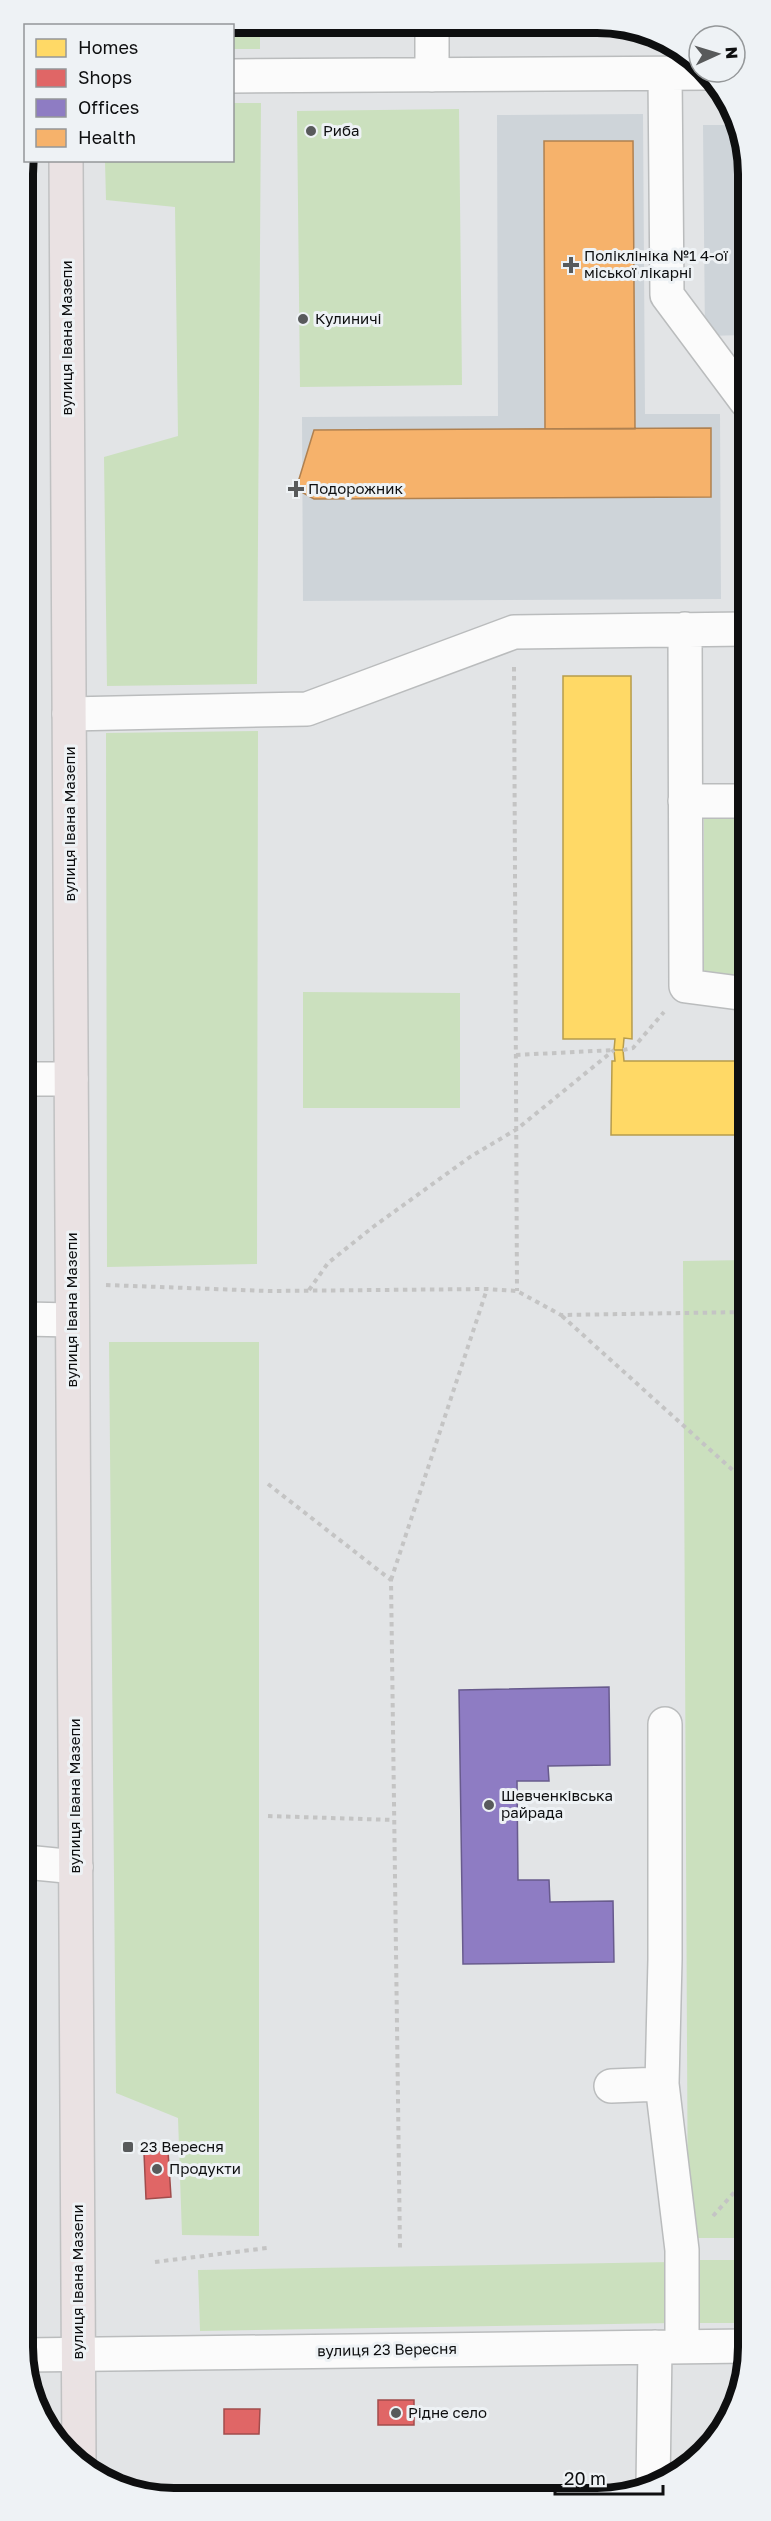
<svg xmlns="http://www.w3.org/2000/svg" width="771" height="2521" font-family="'Golos Text',sans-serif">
  <rect width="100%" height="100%" fill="#e2e4e6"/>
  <path fill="#ced4d9" d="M 643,114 L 645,414 L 720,414 L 721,599 L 303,601 L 302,417 L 498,416 L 497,115 Z
    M 703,125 L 735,125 L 746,145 L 746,335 L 705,336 Z"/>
  <path fill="#cbe0be" d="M 174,23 L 260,23 L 260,49 L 233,49 L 232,26 L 159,25 Z
    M 233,103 L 261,103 L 257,684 L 107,686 L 104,457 L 178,436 L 175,207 L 106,200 L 105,161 L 232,160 Z
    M 459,109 L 462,385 L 300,387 L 297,111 Z
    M 258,731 L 257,1264 L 107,1267 L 106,733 Z
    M 704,818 L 746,818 L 747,977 L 704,972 Z
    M 303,992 L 460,993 L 460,1108 L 303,1108 Z
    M 747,1260 L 748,2238 L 688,2238 L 683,1261 Z
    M 109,1342 L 259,1342 L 259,2236 L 182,2235 L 178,2118 L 116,2093 Z
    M 688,2260 L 748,2260 L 748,2323 L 688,2323 Z
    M 673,2262 L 674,2323 L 200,2331 L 198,2270 Z"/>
  <path fill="#ffd966" stroke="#b79c4c" stroke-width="1.5" d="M 311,23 L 381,24 L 381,32 L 311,32 Z
    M 504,25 L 627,25 L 638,31 L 504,33 Z
    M 563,676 L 631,676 L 632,1039 L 624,1038 L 623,1050 L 614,1050 L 615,1039 L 563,1039 Z
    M 614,1050 L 623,1050 L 624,1061 L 747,1061 L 747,1135 L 611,1135 L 612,1061 L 615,1061 Z
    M 591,2486 L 591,2496 L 202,2496 L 202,2490 Z"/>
  <path fill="#e06666" stroke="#a14c4c" stroke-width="1.5" d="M 168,2151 L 171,2197 L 146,2199 L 144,2153 Z
    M 378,2400 L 414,2400 L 414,2425 L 378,2425 Z
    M 224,2409 L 260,2409 L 259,2434 L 224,2434 Z"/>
  <path fill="#8e7cc3" stroke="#685b8d" stroke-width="1.5" d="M 609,1687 L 610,1765 L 548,1766 L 549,1781 L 517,1781 L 518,1880 L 549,1880 L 550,1902 L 613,1901 L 614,1962 L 463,1964 L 459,1690 Z"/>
  <path fill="#f6b26b" stroke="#b08150" stroke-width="1.5" d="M 544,141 L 633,141 L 635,429 L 545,429 Z
    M 711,428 L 711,497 L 314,499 L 296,489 L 314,430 Z"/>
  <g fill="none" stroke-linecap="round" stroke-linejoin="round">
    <defs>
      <path id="minor" d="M 432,24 L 432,75
        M 665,74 L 667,295 L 746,401
        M 232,76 L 708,73
        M 685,629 L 686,986 L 747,994
        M 69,714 L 307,709 L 514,632 L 746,629
        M 685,801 L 746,801
        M 24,1079 L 71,1079
        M 24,1319 L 72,1320
        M 665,1724 L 665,1960 L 662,2084 L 682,2250 L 682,2347
        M 25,1862 L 76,1867
        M 611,2086 L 662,2084
        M 25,2355 L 748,2346
        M 653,2486 L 655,2347"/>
      <path id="major" d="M 66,160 L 79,2460"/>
    </defs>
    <use href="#minor" stroke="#babcbd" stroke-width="36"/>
    <use href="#major" stroke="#c0c1c2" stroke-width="36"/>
    <path stroke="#c4c4c4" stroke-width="4" stroke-dasharray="4.5 4.5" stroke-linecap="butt" d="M 514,667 L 517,1291
      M 623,1050 L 633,1048 L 664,1012
      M 516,1055 L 614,1050
      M 106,1285 L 268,1291 L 487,1289 L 517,1291 L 561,1315 L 747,1312
      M 309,1290 L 328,1263 L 373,1227 L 470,1157 L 517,1129 L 614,1050
      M 562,1316 L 747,1483
      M 268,1484 L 391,1580 L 400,2248
      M 391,1580 L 487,1289
      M 268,1816 L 394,1820
      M 713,2216 L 748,2177
      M 155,2262 L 267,2248"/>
    <use href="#minor" stroke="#fbfbfb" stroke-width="33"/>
    <use href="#major" stroke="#eae2e3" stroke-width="33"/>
  </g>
  <g fill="#585a5b" stroke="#eef2f5" stroke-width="2">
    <circle cx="311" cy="131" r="6"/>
    <path d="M568 256h6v6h6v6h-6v6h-6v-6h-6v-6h6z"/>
    <circle cx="303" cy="319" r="6"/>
    <path d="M293 480h6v6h6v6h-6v6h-6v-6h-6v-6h6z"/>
    <circle cx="489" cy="1805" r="6"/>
    <rect x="122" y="2141" width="12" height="12" rx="3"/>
    <circle cx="157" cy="2169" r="6"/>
    <circle cx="396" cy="2413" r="6"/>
  </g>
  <g text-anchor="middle" stroke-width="6" stroke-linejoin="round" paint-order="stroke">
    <g font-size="15" fill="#0e0f10" stroke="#eef2f5" text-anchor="start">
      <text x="323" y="136">Риба</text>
      <text x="584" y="261">Поліклініка №1 4-ої<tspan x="584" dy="17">міської лікарні</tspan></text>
      <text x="315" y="324">Кулиничі</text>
      <text x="308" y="494">Подорожник</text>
      <text x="501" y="1801">Шевченківська<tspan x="501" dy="17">райрада</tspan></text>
      <text x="140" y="2152">23 Вересня</text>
      <text x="169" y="2174">Продукти</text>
      <text x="408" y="2418">Рідне село</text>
    </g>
    <g font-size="15" fill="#0e0f10" stroke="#eef2f5">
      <text transform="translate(67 338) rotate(-90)" y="5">вулиця Івана Мазепи</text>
      <text transform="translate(70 824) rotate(-90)" y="5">вулиця Івана Мазепи</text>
      <text transform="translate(72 1310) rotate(-90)" y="5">вулиця Івана Мазепи</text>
      <text transform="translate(75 1796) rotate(-90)" y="5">вулиця Івана Мазепи</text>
      <text transform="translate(78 2282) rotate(-90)" y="5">вулиця Івана Мазепи</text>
      <text transform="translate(387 2350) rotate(-1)" y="5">вулиця 23 Вересня</text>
    </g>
  </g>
  <path d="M0 0H771V2521H0ZM174 33H597A141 141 0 0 1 738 174V2347A141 141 0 0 1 597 2488H174A141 141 0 0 1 33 2347V174A141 141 0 0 1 174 33Z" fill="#eef2f5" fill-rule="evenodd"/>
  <path fill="none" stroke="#0e0f10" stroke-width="8" d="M174 33H597A141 141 0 0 1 738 174V2347A141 141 0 0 1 597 2488H174A141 141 0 0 1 33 2347V174A141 141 0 0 1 174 33Z"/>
  <rect x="24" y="24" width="210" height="138" fill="#eef2f5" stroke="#949799" stroke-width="1.5"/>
  <rect x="36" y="39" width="30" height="18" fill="#ffd966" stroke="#949799" stroke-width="1.5"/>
  <text x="78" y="54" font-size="18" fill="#0e0f10">Homes</text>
  <rect x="36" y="69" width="30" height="18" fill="#e06666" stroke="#949799" stroke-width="1.5"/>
  <text x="78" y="84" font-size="18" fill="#0e0f10">Shops</text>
  <rect x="36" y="99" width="30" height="18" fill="#8e7cc3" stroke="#949799" stroke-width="1.5"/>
  <text x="78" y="114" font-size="18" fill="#0e0f10">Offices</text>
  <rect x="36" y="129" width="30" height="18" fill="#f6b26b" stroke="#949799" stroke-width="1.5"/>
  <text x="78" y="144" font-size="18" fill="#0e0f10">Health</text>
  <g transform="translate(717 54) rotate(86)"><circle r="28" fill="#eef2f5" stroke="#949799" stroke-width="1.5"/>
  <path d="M0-4.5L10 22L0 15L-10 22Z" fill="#585a5b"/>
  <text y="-9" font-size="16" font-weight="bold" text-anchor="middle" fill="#0e0f10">N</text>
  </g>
  <path d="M555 2485v9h108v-9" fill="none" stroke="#0e0f10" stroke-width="3"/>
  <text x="564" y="2485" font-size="18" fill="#0e0f10" stroke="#eef2f5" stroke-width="4.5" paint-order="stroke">20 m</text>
</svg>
